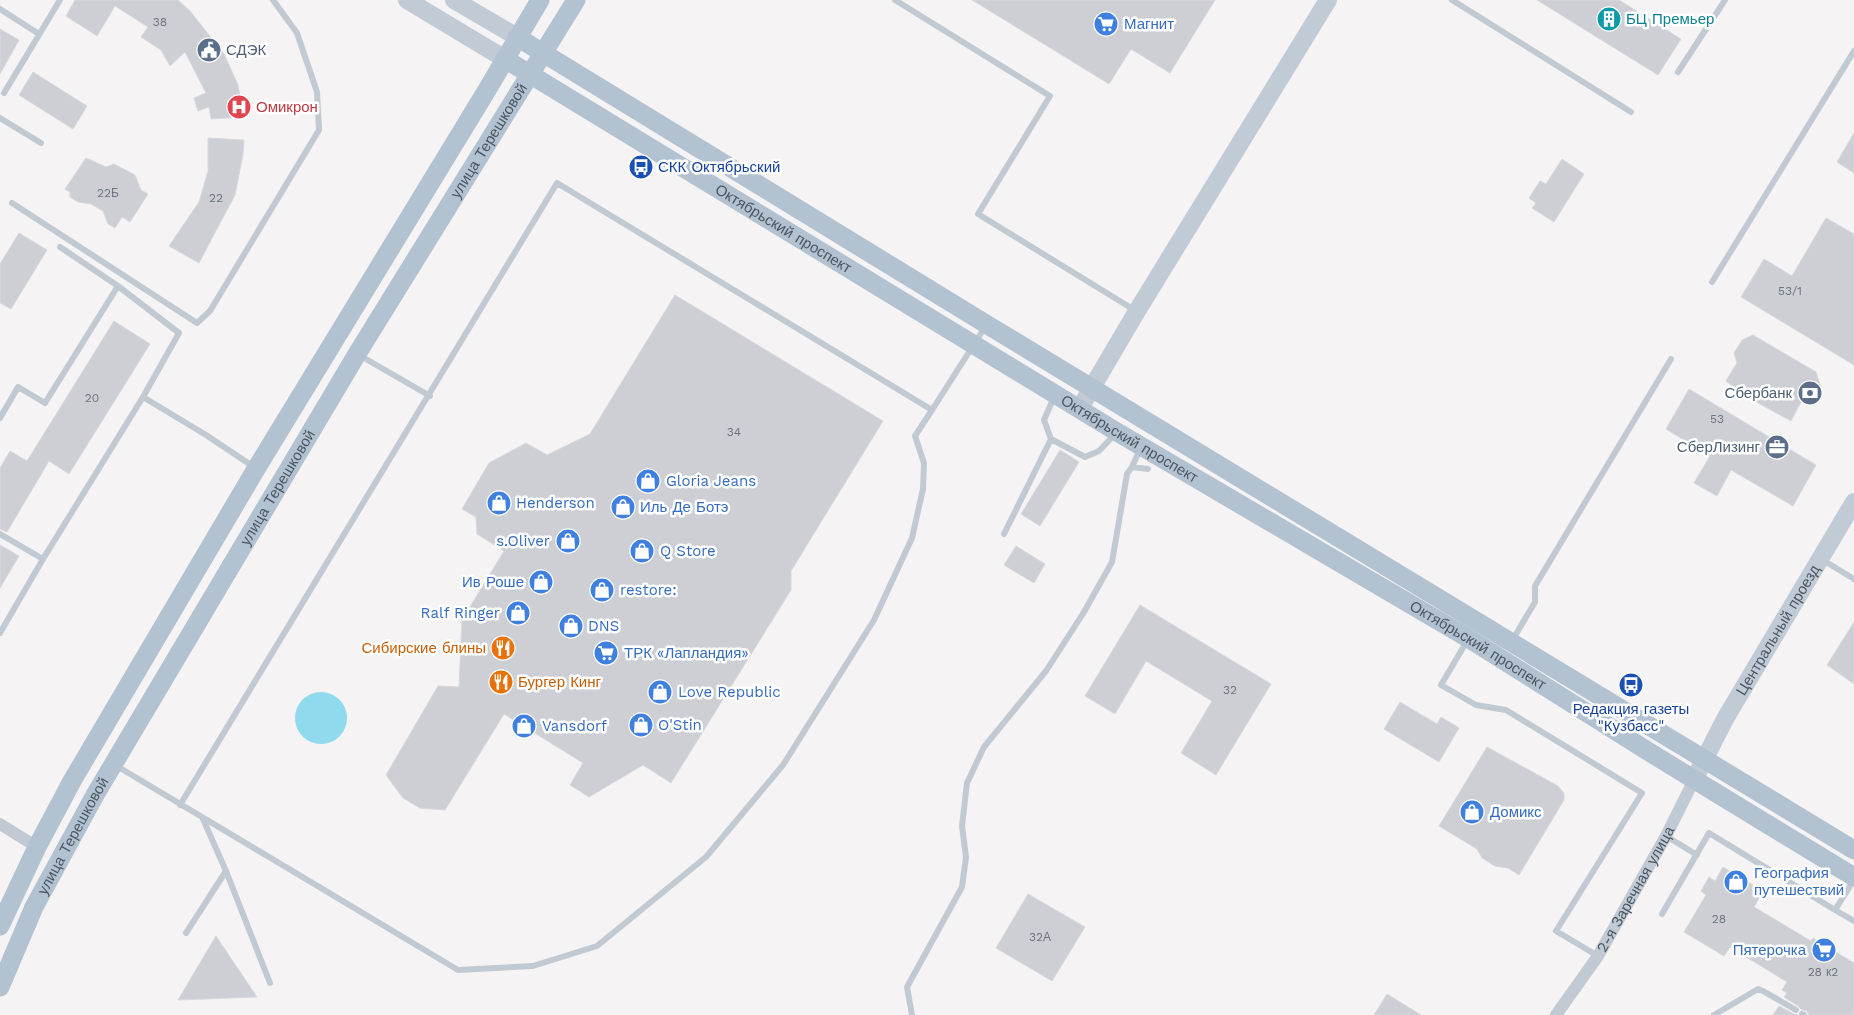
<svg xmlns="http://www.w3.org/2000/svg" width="1854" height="1015" font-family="'Work Sans',sans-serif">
  <rect width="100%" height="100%" fill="#f5f3f3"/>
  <path fill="#90daee" d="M295 718a26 26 0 1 1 52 0a26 26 0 1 1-52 0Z"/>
  <path fill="#cdcfd5" stroke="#d7d9de" d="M 75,0 L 178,0 L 190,11 L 224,54 L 238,85 L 243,117 L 211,119 L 209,107 L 198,111 L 194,98 L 206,93 L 185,52 L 170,66 L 161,50 L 141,37 L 148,27 L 115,6 L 97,36 L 66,16 Z
    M 972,0 L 1215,0 L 1170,73 L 1131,49 L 1109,84 Z
    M 1537,0 L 1619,0 L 1681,39 L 1658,75 Z
    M 0,29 L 19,40 L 0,74 Z
    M 33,72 L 87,106 L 73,129 L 19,95 Z
    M 1854,133 L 1854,173 L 1837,162 Z
    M 208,138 L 244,140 L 243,154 L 235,195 L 199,263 L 169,246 L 199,202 L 208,171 Z
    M 86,158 L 106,167 L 114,164 L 135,175 L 141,190 L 148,194 L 130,222 L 122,217 L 115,228 L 108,224 L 103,211 L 91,204 L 78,202 L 70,197 L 70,192 L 65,189 Z
    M 1562,159 L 1584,174 L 1554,222 L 1532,208 L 1536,203 L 1529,198 L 1540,181 L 1546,184 Z
    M 1826,218 L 1854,234 L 1854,365 L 1741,297 L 1764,259 L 1792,276 Z
    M 19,233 L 47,250 L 11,309 L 0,303 L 0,264 Z
    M 675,295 L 883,421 L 791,571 L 791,590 L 671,783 L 643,765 L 589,797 L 570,785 L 583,763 L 504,714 L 445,810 L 420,808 L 403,798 L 386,775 L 438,686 L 459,687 L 462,620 L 504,551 L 477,534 L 476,517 L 462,509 L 489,463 L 526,443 L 547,455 L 590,434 Z
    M 114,321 L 150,344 L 69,474 L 49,461 L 7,532 L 0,529 L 0,468 L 10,451 L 27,461 Z
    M 1753,335 L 1816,372 L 1820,385 L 1812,398 L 1802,400 L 1791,421 L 1747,397 L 1726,381 L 1737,363 L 1734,353 L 1742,340 Z
    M 1689,389 L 1816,465 L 1793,506 L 1731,470 L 1717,496 L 1694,483 L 1710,456 L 1666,429 Z
    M 1060,450 L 1079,462 L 1040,526 L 1021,514 Z
    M 0,545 L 19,556 L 0,588 Z
    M 1016,546 L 1045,564 L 1034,583 L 1004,565 Z
    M 1140,605 L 1271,684 L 1216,775 L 1181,753 L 1212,701 L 1146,661 L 1115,714 L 1085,696 Z
    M 1854,622 L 1854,684 L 1827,665 Z
    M 1400,702 L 1437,724 L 1441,717 L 1459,728 L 1439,762 L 1384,729 Z
    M 1487,747 L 1558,786 L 1564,793 L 1564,800 L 1519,875 L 1508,868 L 1495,866 L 1482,858 L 1477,849 L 1439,826 Z
    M 1723,867 L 1763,891 L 1754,907 L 1811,941 L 1813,938 L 1854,963 L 1854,1015 L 1809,1015 L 1807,1011 L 1801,1009 L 1798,1006 L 1784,997 L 1787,993 L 1782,990 L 1787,982 L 1730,947 L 1724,956 L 1684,932 L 1706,895 L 1701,891 L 1709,877 L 1715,881 Z
    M 1028,894 L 1085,927 L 1052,981 L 996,948 Z
    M 216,936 L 257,997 L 178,1000 Z
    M 1387,994 L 1421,1015 L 1374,1015 Z
    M 1779,1006 L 1794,1014 L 1797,1015 L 1773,1015 Z"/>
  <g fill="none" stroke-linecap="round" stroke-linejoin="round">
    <path stroke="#c1cad2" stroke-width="6" d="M 895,0 L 1050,96 L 978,214 L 1136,311
      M 1452,0 L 1631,112
      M 0,9 L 39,34
      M 1678,72 L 1725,0
      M 4,93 L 60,0
      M 0,118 L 41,143
      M 12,203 L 197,323 L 210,311 L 319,130 L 317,92 L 297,33 L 273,0
      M 60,247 L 118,286 L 179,333 L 143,397
      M 1712,282 L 1854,51
      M 359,355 L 430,396
      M 1054,397 L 1044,420 L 1051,439 L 1085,457 L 1099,451 L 1115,434
      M 932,410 L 985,327
      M 0,418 L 18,387 L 45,403 L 118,286
      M 1132,467 L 1141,447
      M 0,534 L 43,559 L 143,397 L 206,435 L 254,467
      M 1004,534 L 1051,439
      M 1821,559 L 1854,579
      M 0,633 L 43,559
      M 1467,641 L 1441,685 L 1476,705 L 1506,710 L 1642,793 L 1556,931 L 1598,956
      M 1512,641 L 1535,602 L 1535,586 L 1671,359
      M 115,765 L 458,970 L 533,966 L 597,946 L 706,857 L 783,765 L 874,620 L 912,538 L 923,489 L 924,463 L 915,436 L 932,410 L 557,183 L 180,805
      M 1666,836 L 1697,855
      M 226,871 L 270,983
      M 1854,880 L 1835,910 L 1854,921
      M 1662,914 L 1709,833 L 1835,910
      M 186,933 L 226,871 L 203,819
      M 1802,1014 L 1804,1015
      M 912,1015 L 907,987 L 962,887 L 966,857 L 962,826 L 967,783 L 984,747 L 1046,671 L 1084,612 L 1112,562 L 1127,474 L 1132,467 L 1148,469
      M 1714,1015 L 1758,989 L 1763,991 L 1796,1010"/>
    <g stroke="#c1cad2" stroke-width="12">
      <path d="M 0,824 L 37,847"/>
      <path id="s1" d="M 1556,1015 L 1598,956 L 1666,836 L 1694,780"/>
    </g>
    <g stroke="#c1cbd6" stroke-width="18">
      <path d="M 407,0 L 505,59"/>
      <path d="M 454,0 L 517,37"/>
      <path d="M 1080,408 L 1137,311 L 1328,0"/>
      <path id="s2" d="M 1694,780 L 1725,719 L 1854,502"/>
    </g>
    <g stroke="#b3c2d1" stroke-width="19">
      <path d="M 517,37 L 986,324 L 1854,850"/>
      <path id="s3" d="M 505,59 L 1117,432 L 1468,638 L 1654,755 L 1854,877"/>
      <path d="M 0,926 L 37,847 L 72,781 L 256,469 L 487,90 L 540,0"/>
      <path id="s4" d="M 0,987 L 34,907 L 95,795 L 357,354 L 576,0"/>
    </g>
  </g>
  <defs>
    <symbol id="building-disc" viewBox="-11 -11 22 22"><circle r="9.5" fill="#0f9aa8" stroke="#fff"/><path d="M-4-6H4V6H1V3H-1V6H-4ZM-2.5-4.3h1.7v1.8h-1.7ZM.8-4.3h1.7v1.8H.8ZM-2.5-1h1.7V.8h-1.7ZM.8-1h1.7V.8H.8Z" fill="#fff"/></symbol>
    <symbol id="supermarket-disc" viewBox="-11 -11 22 22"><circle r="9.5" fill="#3f7fe0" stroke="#fff"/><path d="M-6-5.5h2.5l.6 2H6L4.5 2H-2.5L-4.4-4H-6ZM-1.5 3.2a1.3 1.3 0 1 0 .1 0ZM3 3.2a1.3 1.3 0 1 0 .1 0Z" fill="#fff"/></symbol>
    <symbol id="civic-disc" viewBox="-11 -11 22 22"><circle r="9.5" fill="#5c6f8a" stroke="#fff"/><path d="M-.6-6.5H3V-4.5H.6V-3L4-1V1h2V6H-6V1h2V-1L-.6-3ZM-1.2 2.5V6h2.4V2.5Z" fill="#fff"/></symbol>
    <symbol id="hospital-disc" viewBox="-11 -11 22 22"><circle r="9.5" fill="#e0444e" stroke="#fff"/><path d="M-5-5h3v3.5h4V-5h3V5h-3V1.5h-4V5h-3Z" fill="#fff"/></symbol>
    <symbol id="bus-disc" viewBox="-11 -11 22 22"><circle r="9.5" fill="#1a4fb4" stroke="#fff"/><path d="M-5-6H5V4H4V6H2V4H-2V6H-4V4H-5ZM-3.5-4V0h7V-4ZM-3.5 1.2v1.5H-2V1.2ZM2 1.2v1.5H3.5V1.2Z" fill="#fff"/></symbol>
    <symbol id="bank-disc" viewBox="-11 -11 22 22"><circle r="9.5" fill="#5c6f8a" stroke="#fff"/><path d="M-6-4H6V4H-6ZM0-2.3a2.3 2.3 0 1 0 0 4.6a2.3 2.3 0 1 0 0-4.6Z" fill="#fff"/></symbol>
    <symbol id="office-disc" viewBox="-11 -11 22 22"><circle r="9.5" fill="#5c6f8a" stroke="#fff"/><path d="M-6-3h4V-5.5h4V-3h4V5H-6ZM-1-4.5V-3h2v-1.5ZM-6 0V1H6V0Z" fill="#fff"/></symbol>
    <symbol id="shop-disc" viewBox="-11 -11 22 22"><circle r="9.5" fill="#3f7fe0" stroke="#fff"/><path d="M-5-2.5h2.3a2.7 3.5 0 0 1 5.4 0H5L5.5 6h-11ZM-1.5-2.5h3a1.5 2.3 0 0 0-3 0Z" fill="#fff"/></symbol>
    <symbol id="restaurant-disc" viewBox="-11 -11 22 22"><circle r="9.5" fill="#e8710a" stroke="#fff"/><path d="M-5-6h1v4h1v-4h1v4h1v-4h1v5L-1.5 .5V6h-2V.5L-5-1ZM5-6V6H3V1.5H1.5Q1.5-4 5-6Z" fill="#fff"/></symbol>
  </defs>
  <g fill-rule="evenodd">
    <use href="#building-disc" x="1595" y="5" width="28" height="28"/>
    <use href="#supermarket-disc" x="1092" y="10" width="28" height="28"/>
    <use href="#civic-disc" x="195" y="36" width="28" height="28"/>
    <use href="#hospital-disc" x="225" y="93" width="28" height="28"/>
    <use href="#bus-disc" x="627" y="153" width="28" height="28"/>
    <use href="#bank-disc" x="1796" y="379" width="28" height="28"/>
    <use href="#office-disc" x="1763" y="433" width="28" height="28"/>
    <use href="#shop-disc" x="634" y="467" width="28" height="28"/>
    <use href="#shop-disc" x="485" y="489" width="28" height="28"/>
    <use href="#shop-disc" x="609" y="493" width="28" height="28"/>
    <use href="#shop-disc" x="554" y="527" width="28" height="28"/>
    <use href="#shop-disc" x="628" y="537" width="28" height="28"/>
    <use href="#shop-disc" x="527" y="568" width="28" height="28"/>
    <use href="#shop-disc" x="588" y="576" width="28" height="28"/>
    <use href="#shop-disc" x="504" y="599" width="28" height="28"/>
    <use href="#shop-disc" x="557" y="612" width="28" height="28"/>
    <use href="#restaurant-disc" x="489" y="634" width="28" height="28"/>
    <use href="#supermarket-disc" x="592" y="639" width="28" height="28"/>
    <use href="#restaurant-disc" x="487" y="668" width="28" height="28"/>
    <use href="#bus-disc" x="1617" y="671" width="28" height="28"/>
    <use href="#shop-disc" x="646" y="678" width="28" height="28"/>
    <use href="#shop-disc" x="627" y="711" width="28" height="28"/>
    <use href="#shop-disc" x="510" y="712" width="28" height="28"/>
    <use href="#shop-disc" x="1458" y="798" width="28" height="28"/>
    <use href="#shop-disc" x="1722" y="868" width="28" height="28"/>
    <use href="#supermarket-disc" x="1810" y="936" width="28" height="28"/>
  </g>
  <g text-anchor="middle" stroke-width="5" stroke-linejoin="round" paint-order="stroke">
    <g font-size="12" fill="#6b747e">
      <text x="160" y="26">38</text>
      <text x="108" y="197">22Б</text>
      <text x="216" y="202">22</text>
      <text x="1790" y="295">53/1</text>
      <text x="92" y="402">20</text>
      <text x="1717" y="423">53</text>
      <text x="734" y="436">34</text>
      <text x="1230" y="694">32</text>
      <text x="1719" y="923">28</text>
      <text x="1040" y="941">32А</text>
      <text x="1823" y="976">28 к2</text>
    </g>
    <g font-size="15" fill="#0d838f" stroke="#fff" text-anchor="start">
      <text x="1626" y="24">БЦ Премьер</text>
    </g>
    <g font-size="15" fill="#366cbe" stroke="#fff" text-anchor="start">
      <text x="1124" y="29">Магнит</text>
      <text x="666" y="486">Gloria Jeans</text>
      <text x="516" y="508">Henderson</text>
      <text x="640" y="512">Иль Де Ботэ</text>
      <text x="550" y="546" text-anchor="end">s.Oliver</text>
      <text x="660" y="556">Q Store</text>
      <text x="524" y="587" text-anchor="end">Ив Роше</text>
      <text x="620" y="595">restore:</text>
      <text x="500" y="618" text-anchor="end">Ralf Ringer</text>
      <text x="588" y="631">DNS</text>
      <text x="624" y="658">ТРК «Лапландия»</text>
      <text x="678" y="697">Love Republic</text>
      <text x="658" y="730">O'Stin</text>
      <text x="542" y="731">Vansdorf</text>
      <text x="1490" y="817">Домикс</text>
      <text x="1754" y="878">География<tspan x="1754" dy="17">путешествий</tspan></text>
      <text x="1806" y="955" text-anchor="end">Пятерочка</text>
    </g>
    <g font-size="15" fill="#4e5e75" stroke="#fff" text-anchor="end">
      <text x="226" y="55" text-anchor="start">СДЭК</text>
      <text x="1792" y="398">Сбербанк</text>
      <text x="1760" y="452">СберЛизинг</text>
    </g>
    <g font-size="15" fill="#be3a42" stroke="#fff" text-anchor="start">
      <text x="256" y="112">Омикрон</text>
    </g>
    <g font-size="15" fill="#4a5661" stroke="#fff">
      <text dy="5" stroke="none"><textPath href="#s4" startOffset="978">улица Терешковой</textPath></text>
      <text dy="5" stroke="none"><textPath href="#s3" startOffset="326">Октябрьский проспект</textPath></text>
      <text dy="5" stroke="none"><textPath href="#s3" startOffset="731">Октябрьский проспект</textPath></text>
      <text dy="5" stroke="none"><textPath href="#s4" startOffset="572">улица Терешковой</textPath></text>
      <text dy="5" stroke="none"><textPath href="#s2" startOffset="172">Центральный проезд</textPath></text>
      <text dy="5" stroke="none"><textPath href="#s3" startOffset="1136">Октябрьский проспект</textPath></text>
      <text dy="5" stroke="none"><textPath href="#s4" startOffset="168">улица Терешковой</textPath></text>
      <text dy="5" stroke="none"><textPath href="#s1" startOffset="149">2-я Заречная улица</textPath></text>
    </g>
    <g font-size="15" fill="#164399" stroke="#fff" text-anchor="start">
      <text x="658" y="172">СКК Октябрьский</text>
      <text x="1631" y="714" text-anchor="middle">Редакция газеты<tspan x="1631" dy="17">"Кузбасс"</tspan></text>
    </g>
    <g font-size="15" fill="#c56008" stroke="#fff" text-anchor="end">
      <text x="486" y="653">Сибирские блины</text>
      <text x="518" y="687" text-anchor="start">Бургер Кинг</text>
    </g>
  </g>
</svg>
